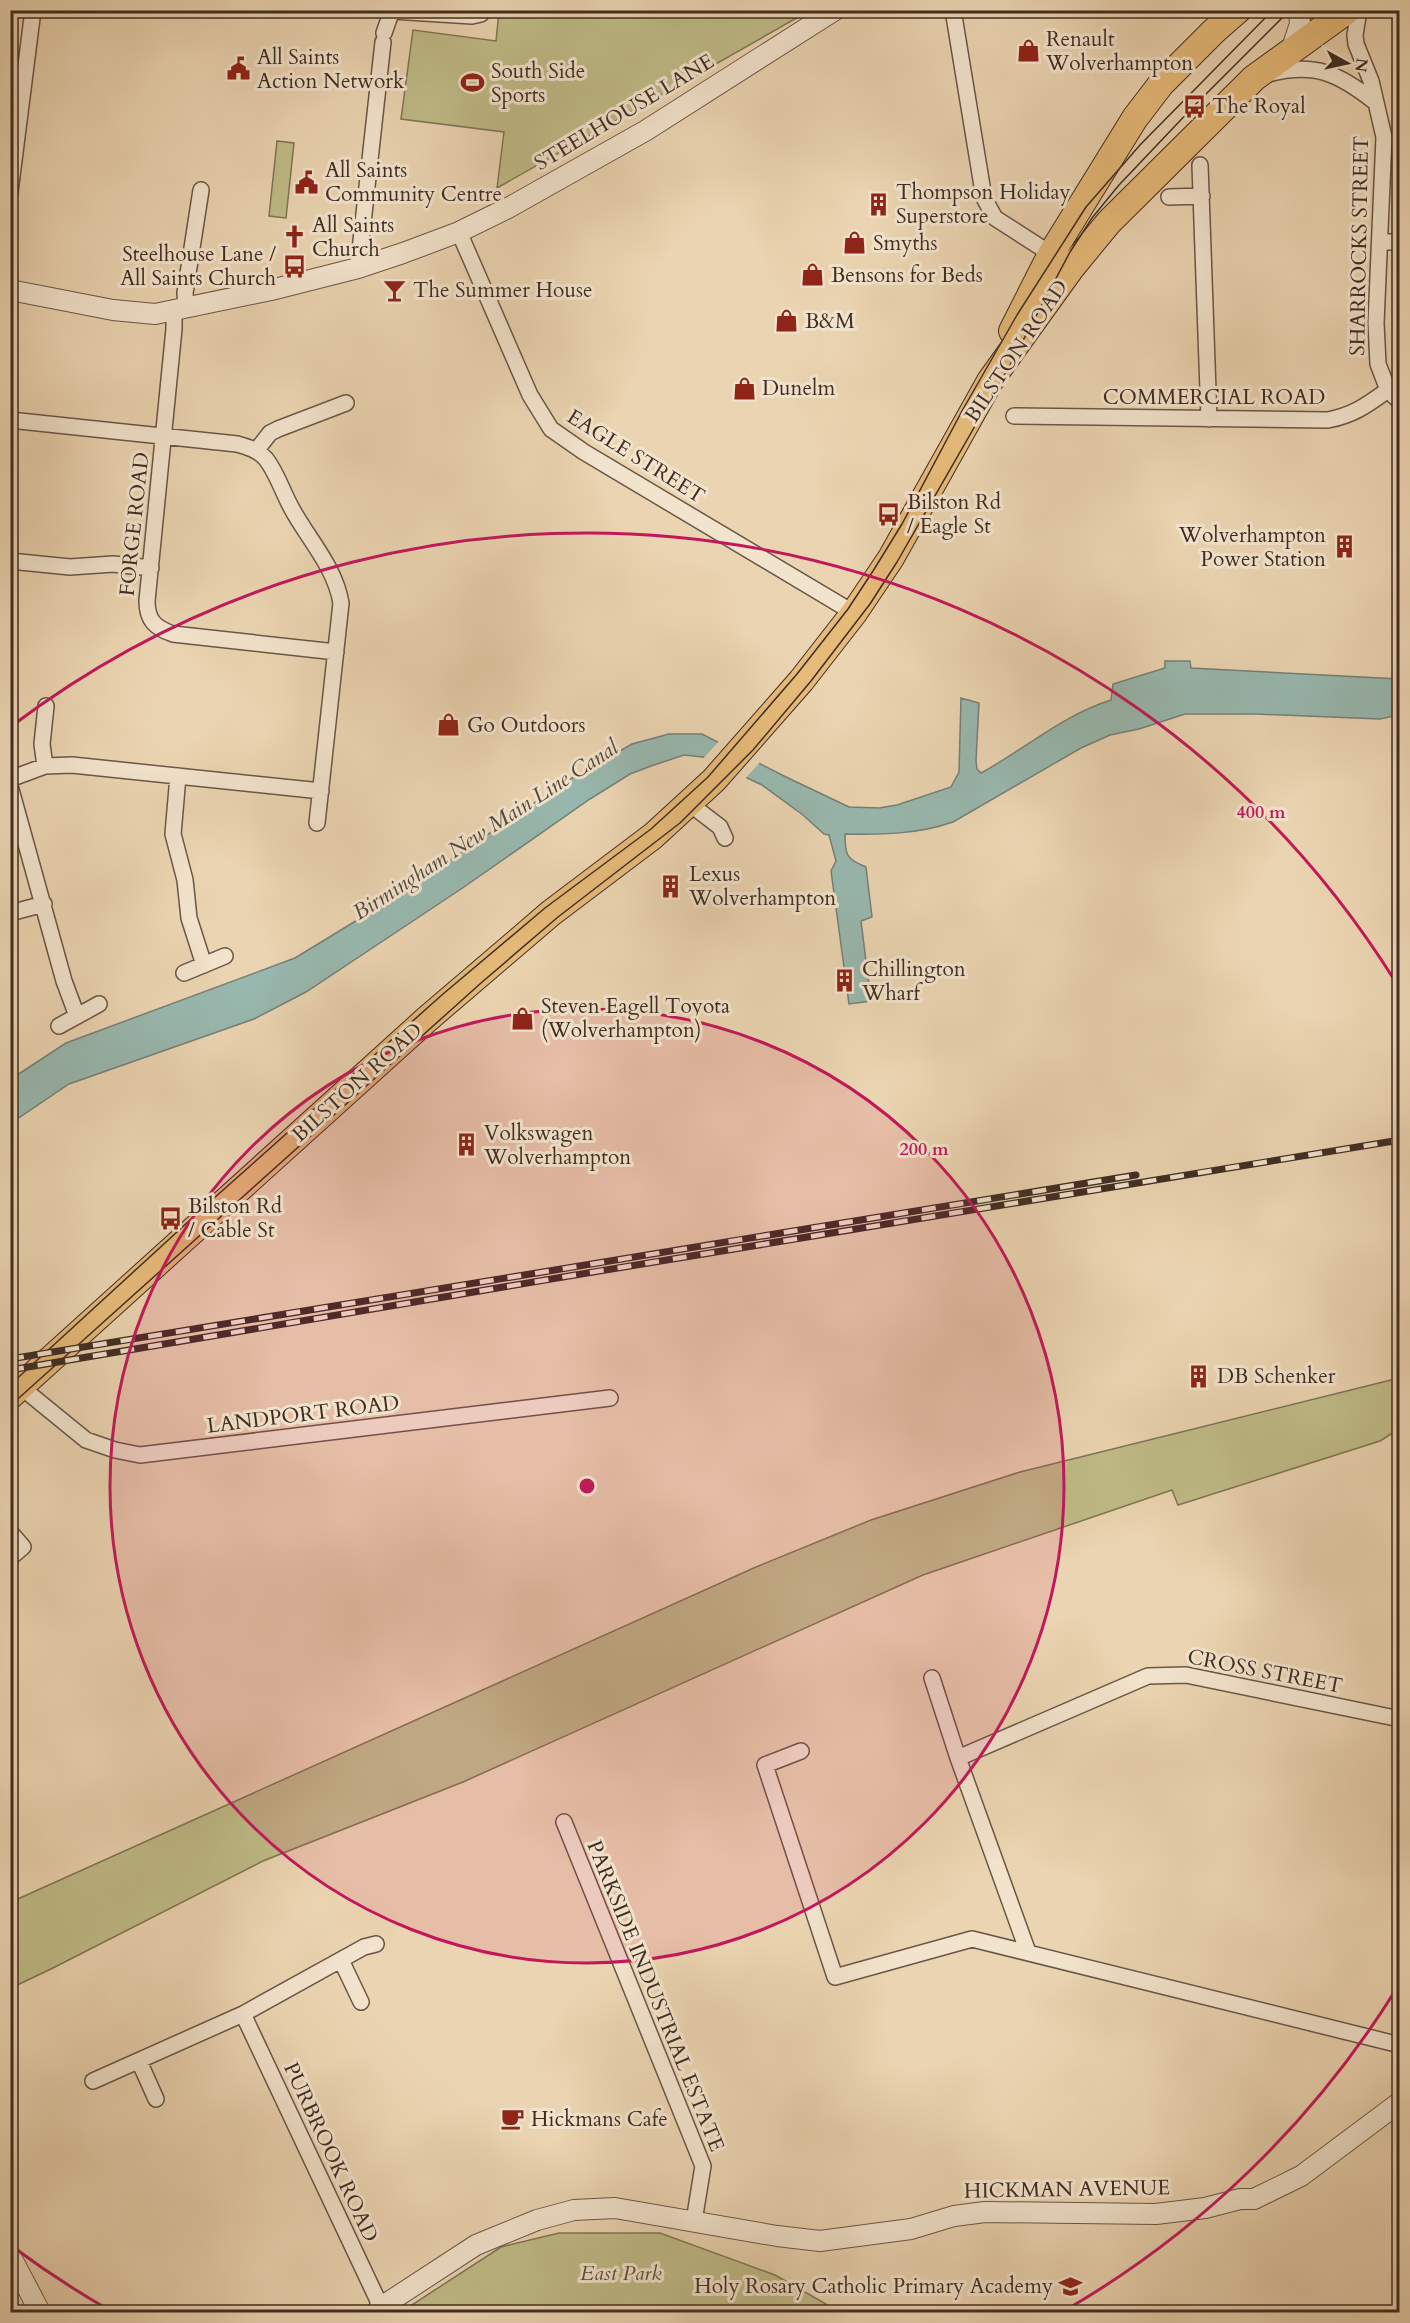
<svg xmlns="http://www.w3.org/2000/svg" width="1410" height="2323" font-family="Cardo,serif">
  <rect width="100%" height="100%" fill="#ebd4b1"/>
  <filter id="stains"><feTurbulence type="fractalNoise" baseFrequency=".00333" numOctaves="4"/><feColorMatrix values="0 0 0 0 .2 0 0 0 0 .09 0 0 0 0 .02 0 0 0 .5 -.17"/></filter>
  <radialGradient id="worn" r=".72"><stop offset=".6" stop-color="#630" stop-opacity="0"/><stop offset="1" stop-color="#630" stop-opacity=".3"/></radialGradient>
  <path fill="#bfbb87" stroke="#807455" stroke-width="1.5" d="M 499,11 L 499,10 L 809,11 L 497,188 L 504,132 L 401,119 L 413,30 L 496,41 Z
    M 277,141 L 294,143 L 286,218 L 269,216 Z
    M 1399,1378 L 1399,1429 L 1380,1441 L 1178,1505 L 1172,1490 L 923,1575 L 463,1782 L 263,1861 L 51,1969 L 11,1988 L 11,1902 L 756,1567 L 871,1520 L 1020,1472 Z
    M 559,2233 L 660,2233 L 775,2275 L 840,2312 L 401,2312 L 501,2247 Z"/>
  <path fill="#98b8af" stroke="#758077" stroke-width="1.5" d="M 1165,661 L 1190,661 L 1191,668 L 1399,679 L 1399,715 L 1380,719 L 1256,714 L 1185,714 L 1139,729 L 1110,735 L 1081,748 L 953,822 C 919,834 881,835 845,834 C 845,855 846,859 866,867 L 872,917 L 861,921 L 871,1001 L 849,1004 L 831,871 L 836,861 L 829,835 L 824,834 L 803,815 L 762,785 L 703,757 L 684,755 L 651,766 L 630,774 L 590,799 L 464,887 L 306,992 L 254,1019 L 69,1084 L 11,1123 L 11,1079 L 66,1043 L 295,958 L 395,897 L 567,781 L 632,744 L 669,734 L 702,734 L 784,776 L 849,807 L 879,808 L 897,805 L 951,787 L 959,772 L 961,698 L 979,703 L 976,761 L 977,769 L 981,773 C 1025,749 1063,715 1111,700 L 1113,684 L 1165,668 Z"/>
  <path fill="#ebd4b1" d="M 720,740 L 761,761 L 745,779 L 702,760 Z"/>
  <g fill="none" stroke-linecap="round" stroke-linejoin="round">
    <defs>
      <path id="minor" d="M 953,10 L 984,198 L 995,218 L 1051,254
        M 1359,10 L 1355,35 L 1356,44 L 1371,81 L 1384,137 L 1376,323 L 1378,364 L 1388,390 L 1400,402
        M 392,11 L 472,16 L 481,14 L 483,10
        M 384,33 L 392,10
        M 1268,74 C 1315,62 1338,73 1375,102
        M 1200,165 L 1209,419
        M 10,192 L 33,10
        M 1169,197 L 1202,196
        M 459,232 L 530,395 L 551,429 L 584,452 L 854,613
        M 1380,242 L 1400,242
        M 358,268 L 383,42
        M 186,309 L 185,293 L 201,190
        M 174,312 L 174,329 L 147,601 C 147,620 155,628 173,634 L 336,652
        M 1014,416 L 1328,420 C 1354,415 1367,405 1388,390
        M 10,420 L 237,444 C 248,447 258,450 266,459 C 277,473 283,493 292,509 C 309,540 335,567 341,603 L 317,823
        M 256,451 L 270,433 L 278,429 L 346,403
        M 10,561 L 70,567 L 113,564 L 151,568
        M 45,766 L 42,744 L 46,706
        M 178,776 L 173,834 L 185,880 L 189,918 L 204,965
        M 10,779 L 45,766 L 72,765 L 321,791
        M 10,786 L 64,981 L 77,1016
        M 690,804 L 720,827 L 725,838
        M 10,913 L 44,904
        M 184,973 L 225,956
        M 59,1026 L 99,1004
        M 21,1387 L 86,1440 L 115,1450 L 140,1455 L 610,1398
        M 10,1532 L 23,1547 L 10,1558
        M 932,1678 L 958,1758 L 1028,1952
        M 801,1751 L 765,1765 L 835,1977 L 972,1939 L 1400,2045
        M 958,1758 L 1148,1676 L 1186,1675 L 1400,1719
        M 564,1822 L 703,2166 L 694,2221
        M 341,1960 L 361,2002
        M 243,2014 L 381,2307
        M 139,2061 L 156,2099
        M 93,2081 L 243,2014 L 364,1947 L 376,1944"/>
      <path id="tertiary" d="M 1291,51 L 1300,24 L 1299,10
        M 10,290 L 113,310 L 155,314 L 271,290 L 358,268 L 403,253 L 459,232 L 508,208 L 645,131 L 835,10
        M 10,2255 L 40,2312
        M 376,2312 L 381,2307 L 476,2245 L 537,2220 L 574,2210 L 615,2208 L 777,2236 L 820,2241 L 911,2229 L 954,2216 L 985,2212 L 1156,2214 L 1205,2208 L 1240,2199 L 1254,2199 L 1301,2176 L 1400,2102"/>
      <path id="trunk" d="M 1012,331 L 1051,254 L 1135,118 L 1161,84 L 1214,31 L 1238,10
        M 10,1396 L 426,1020 L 551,913 L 653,836 L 714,780 L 801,681 L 854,613 L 891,558 L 990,381 L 1072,267 L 1109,222 L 1254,78 L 1348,10"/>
    </defs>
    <use href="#minor" stroke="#6b5646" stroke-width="18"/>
    <use href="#tertiary" stroke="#6b5646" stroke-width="22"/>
    <use href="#trunk" stroke="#402c23" stroke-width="28"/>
    <use href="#minor" stroke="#f2e3cc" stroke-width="15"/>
    <use href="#tertiary" stroke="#f2e3cc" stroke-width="20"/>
    <use href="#trunk" stroke="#e6ba78" stroke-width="26"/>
    <path stroke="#402c23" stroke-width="1.5" d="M 10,1385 L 213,1199 L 443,994 L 545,908 L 651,829 L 708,777 L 797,674 L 848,609 L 873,571 L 902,524 L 962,411 L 1017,315 L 1086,207 L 1140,145 L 1273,10
      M 10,1406 L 481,983 L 558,917 L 680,823 L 753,750 L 811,681 L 870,604 L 897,562 L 1010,365 L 1070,252 L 1092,218 L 1119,185 L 1194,106 L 1290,10"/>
    <defs>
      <path id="rail" d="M 10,1359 L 1136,1175
        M 10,1370 L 569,1276 L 1400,1140"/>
    </defs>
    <use href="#rail" stroke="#402c23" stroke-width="7"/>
    <use href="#rail" stroke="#f2e3cc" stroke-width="4.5" stroke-dasharray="14" stroke-linecap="butt"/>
  </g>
  <circle cx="587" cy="1486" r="477" fill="#c2185b" fill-opacity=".12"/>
  <g fill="none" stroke="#c2185b" stroke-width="3">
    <circle cx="587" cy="1486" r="477"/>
    <path d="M1395 1991A953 953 0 0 1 1064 2311M111 2311A953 953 0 0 1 13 2247M13 725A953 953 0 0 1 1395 981"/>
  </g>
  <defs>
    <symbol id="shop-bare" viewBox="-9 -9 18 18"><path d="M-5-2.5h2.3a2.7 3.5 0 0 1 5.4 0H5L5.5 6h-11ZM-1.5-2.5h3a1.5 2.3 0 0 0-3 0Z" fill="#8f2418" stroke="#f2e3cc" stroke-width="2.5" paint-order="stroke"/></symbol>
    <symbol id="civic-bare" viewBox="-9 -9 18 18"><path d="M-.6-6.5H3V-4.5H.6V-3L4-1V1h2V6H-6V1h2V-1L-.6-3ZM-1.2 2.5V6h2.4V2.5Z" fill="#8f2418" stroke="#f2e3cc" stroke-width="2.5" paint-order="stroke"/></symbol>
    <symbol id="stadium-bare" viewBox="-9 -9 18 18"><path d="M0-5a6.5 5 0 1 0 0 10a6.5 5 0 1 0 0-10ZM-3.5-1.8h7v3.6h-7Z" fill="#8f2418" stroke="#f2e3cc" stroke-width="2.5" paint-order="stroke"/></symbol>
    <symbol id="bus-bare" viewBox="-9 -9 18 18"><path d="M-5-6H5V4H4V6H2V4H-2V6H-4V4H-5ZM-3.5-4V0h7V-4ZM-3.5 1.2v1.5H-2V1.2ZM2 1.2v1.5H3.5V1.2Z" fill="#8f2418" stroke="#f2e3cc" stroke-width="2.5" paint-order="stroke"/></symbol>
    <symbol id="building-bare" viewBox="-9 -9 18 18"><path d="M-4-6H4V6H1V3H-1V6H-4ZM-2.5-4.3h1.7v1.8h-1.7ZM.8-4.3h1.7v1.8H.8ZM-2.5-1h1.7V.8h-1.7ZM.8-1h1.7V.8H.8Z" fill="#8f2418" stroke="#f2e3cc" stroke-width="2.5" paint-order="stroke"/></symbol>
    <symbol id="church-bare" viewBox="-9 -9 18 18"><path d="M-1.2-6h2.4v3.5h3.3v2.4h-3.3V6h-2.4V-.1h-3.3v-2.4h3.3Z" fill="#8f2418" stroke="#f2e3cc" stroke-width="2.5" paint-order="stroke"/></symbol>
    <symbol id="bar-bare" viewBox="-9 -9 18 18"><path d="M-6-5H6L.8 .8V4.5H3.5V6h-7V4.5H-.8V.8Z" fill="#8f2418" stroke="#f2e3cc" stroke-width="2.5" paint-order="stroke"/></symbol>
    <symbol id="cafe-bare" viewBox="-9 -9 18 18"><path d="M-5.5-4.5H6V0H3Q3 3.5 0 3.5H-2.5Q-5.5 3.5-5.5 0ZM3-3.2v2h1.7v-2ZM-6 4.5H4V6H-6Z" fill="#8f2418" stroke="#f2e3cc" stroke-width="2.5" paint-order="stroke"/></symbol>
    <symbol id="school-bare" viewBox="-9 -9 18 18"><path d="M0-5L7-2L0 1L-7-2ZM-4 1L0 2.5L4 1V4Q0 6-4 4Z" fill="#8f2418" stroke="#f2e3cc" stroke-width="2.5" paint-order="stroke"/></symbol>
  </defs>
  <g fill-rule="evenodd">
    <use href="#shop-bare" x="1012" y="34" width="33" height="33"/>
    <use href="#civic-bare" x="222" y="52" width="33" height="33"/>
    <use href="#stadium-bare" x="456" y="66" width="33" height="33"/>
    <use href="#bus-bare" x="1178" y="90" width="33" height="33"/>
    <use href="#civic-bare" x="290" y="166" width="33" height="33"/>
    <use href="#building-bare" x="862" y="188" width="33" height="33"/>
    <use href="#church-bare" x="278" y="220" width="33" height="33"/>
    <use href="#shop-bare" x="838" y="226" width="33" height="33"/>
    <use href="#bus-bare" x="278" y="250" width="33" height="33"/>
    <use href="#shop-bare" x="796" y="258" width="33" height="33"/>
    <use href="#bar-bare" x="378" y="274" width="33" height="33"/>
    <use href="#shop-bare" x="770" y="304" width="33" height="33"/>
    <use href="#shop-bare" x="728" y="372" width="33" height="33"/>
    <use href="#bus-bare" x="872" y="498" width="33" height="33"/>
    <use href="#building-bare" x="1328" y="530" width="33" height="33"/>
    <use href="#shop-bare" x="432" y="708" width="33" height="33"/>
    <use href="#building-bare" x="654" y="870" width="33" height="33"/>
    <use href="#building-bare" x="828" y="964" width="33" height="33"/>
    <use href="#shop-bare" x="506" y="1002" width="33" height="33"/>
    <use href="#building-bare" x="450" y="1128" width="33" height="33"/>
    <use href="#bus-bare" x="154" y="1202" width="33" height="33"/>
    <use href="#building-bare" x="1182" y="1360" width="33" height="33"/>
    <use href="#cafe-bare" x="496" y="2102" width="33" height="33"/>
    <use href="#school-bare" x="1054" y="2270" width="33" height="33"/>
  </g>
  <g text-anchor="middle" stroke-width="6" stroke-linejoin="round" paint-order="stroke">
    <g font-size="21" fill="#402c23" stroke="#f2e3cc" text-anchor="start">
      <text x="1046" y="46">Renault<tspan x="1046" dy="24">Wolverhampton</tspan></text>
      <text x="257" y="64">All Saints<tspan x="257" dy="24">Action Network</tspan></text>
      <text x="491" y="78">South Side<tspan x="491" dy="24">Sports</tspan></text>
      <text x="1212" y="113">The Royal</text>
      <text x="325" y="177">All Saints<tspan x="325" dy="24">Community Centre</tspan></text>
      <text x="896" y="199">Thompson Holiday<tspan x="896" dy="24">Superstore</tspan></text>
      <text x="312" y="232">All Saints<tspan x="312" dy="24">Church</tspan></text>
      <text x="873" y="250">Smyths</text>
      <text x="276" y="261" text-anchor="end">Steelhouse Lane /<tspan x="276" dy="24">All Saints Church</tspan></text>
      <text x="831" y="282">Bensons for Beds</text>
      <text x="413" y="297">The Summer House</text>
      <text x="805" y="328">B&amp;M</text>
      <text x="762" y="395">Dunelm</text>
      <text x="907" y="509">Bilston Rd<tspan x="907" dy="24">/ Eagle St</tspan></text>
      <text x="1326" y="542" text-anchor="end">Wolverhampton<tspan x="1326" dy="24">Power Station</tspan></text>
      <text x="467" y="732">Go Outdoors</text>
      <text x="689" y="881">Lexus<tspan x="689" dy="24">Wolverhampton</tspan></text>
      <text x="862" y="976">Chillington<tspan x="862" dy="24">Wharf</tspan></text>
      <text x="541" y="1013">Steven Eagell Toyota<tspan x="541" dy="24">(Wolverhampton)</tspan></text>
      <text x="484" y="1140">Volkswagen<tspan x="484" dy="24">Wolverhampton</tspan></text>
      <text x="188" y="1213">Bilston Rd<tspan x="188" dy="24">/ Cable St</tspan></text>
      <text x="1217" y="1383">DB Schenker</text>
      <text x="531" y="2126">Hickmans Cafe</text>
      <text x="1053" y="2293" text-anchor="end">Holy Rosary Catholic Primary Academy</text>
    </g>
    <g font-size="21" fill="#402c23" stroke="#f2e3cc">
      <text transform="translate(624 112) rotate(-31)" y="7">STEELHOUSE LANE</text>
      <text transform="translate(1359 246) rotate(-89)" y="7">SHARROCKS STREET</text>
      <text transform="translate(1016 351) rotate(-56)" y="7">BILSTON ROAD</text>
      <text x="1214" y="404">COMMERCIAL ROAD</text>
      <text transform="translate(636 456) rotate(32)" y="7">EAGLE STREET</text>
      <text transform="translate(134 524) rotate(-84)" y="7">FORGE ROAD</text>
      <text transform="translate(357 1082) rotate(-42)" y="7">BILSTON ROAD</text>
      <text transform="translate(303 1414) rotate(-7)" y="7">LANDPORT ROAD</text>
      <text transform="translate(1265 1671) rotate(11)" y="7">CROSS STREET</text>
      <text transform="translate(656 1996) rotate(68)" y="7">PARKSIDE INDUSTRIAL ESTATE</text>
      <text transform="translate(331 2152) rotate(65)" y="7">PURBROOK ROAD</text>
      <text transform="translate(1067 2189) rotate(-1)" y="7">HICKMAN AVENUE</text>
    </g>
    <g font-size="21" font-style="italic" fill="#594937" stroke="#f2e3cc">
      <text x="621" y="2280">East Park</text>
    </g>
    <g font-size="22" font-style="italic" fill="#52483f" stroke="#f2e3cc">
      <text transform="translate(485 829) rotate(-33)" y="8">Birmingham New Main Line Canal</text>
    </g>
  </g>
  <circle cx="587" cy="1486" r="9" fill="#c2185b" stroke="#f2e3cc" stroke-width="3"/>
  <g font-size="18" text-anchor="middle" font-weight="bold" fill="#c2185b" stroke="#f2e3cc" stroke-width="6" stroke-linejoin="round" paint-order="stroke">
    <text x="1261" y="818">400 m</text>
    <text x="924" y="1155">200 m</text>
  </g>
  <rect width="1410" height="2323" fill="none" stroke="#ebd4b1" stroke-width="36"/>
  <rect x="12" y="12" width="1386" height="2299" fill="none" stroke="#402c23" stroke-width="3"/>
  <rect x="18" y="18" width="1374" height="2287" fill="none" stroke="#402c23" stroke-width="1.5"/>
  <g transform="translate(1347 63) rotate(98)" stroke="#f2e3cc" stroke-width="4.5" paint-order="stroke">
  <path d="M0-4.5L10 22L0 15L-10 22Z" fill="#402c23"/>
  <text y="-9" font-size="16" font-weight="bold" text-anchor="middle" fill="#402c23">N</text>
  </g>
  <rect width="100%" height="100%" filter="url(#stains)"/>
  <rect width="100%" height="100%" fill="url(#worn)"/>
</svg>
